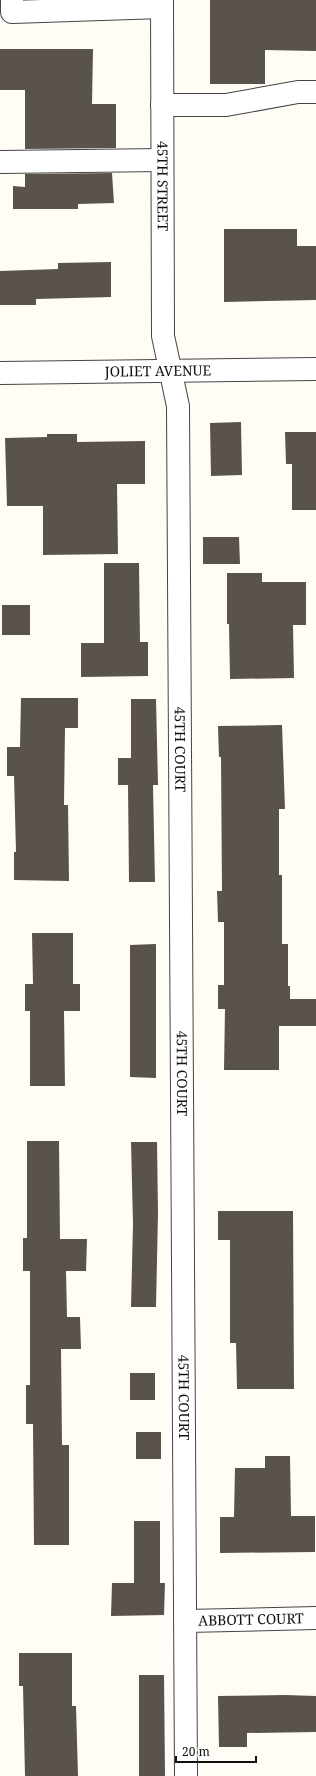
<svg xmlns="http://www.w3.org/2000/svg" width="316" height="1776" font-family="'Noto Serif',serif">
  <rect width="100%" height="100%" fill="#fffdf5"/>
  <path fill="#5a524d" d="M 210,0 L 316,0 L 316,51 L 265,50 L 265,84 L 210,84 Z
    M 0,49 L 93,49 L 92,104 L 116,104 L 116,148 L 25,149 L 25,90 L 0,90 Z
    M 112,173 L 114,203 L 78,204 L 78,209 L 13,209 L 13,186 L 25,187 L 25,174 Z
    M 224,229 L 297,229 L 297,246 L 316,246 L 316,300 L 224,302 Z
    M 111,262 L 111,297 L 36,299 L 36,305 L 0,305 L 0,271 L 58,269 L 58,263 Z
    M 241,422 L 242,475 L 211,476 L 210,423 Z
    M 285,432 L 316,432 L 316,510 L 292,510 L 292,464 L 286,464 Z
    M 47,434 L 77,434 L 77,442 L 145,441 L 145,484 L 117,484 L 118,554 L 43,555 L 43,506 L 7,506 L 5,438 L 47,437 Z
    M 203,537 L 239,537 L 240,564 L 203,564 Z
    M 104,563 L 139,563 L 140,642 L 148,642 L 148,676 L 81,677 L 81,643 L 104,643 Z
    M 227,573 L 262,573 L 262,582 L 306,582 L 306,625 L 293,625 L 294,678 L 230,679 L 229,624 L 227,624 Z
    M 2,605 L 30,605 L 30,635 L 2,635 Z
    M 21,698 L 78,698 L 78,728 L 65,728 L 64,805 L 68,805 L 69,881 L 14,880 L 14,852 L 16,852 L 14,776 L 7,776 L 7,747 L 20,747 Z
    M 131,699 L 156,699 L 158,785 L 153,785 L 155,882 L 129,882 L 128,785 L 118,785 L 118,758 L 131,758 Z
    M 282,725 L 285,809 L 279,809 L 279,875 L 282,875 L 282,944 L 288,944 L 288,986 L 290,986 L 290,999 L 316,999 L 316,1026 L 279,1026 L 279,1070 L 224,1070 L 225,1009 L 218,1009 L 218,985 L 224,985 L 224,922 L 218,922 L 217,891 L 222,891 L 221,757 L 219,757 L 218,726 Z
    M 32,933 L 73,933 L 73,984 L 80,984 L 80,1011 L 64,1011 L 65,1086 L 30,1086 L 30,1011 L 25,1011 L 25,984 L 33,984 Z
    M 156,944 L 156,1078 L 130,1077 L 130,945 Z
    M 27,1141 L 59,1141 L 60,1239 L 87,1239 L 86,1271 L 66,1271 L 67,1317 L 80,1317 L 81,1349 L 61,1349 L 62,1445 L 69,1445 L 69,1545 L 34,1545 L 33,1424 L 26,1424 L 26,1385 L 30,1385 L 30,1271 L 23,1271 L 23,1238 L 27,1238 Z
    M 131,1142 L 157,1142 L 158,1213 L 156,1307 L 131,1307 L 133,1224 Z
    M 218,1211 L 293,1211 L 294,1389 L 237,1389 L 236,1343 L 230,1343 L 230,1240 L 218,1240 Z
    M 130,1373 L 155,1373 L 155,1400 L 130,1400 Z
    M 136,1432 L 161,1432 L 161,1459 L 136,1459 Z
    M 265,1456 L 290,1456 L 291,1516 L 315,1516 L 315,1552 L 220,1553 L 220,1517 L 234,1517 L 235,1468 L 265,1468 Z
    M 134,1521 L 160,1521 L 160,1583 L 165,1583 L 164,1615 L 111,1616 L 112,1583 L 134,1583 Z
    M 19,1653 L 72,1653 L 72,1706 L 76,1706 L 78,1776 L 25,1776 L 23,1686 L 19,1686 Z
    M 139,1675 L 164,1675 L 165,1776 L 139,1776 Z
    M 285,1695 L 316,1696 L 316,1732 L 247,1733 L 247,1747 L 219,1747 L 218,1696 Z"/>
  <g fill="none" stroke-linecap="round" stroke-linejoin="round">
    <defs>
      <g id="minor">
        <path d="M 12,0 L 12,12 L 162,7"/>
        <path id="s1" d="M 162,0 L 163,336 L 178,406 L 186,1776"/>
        <path d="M 162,105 L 226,105 L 298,92 L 316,92"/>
        <path d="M 0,162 L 162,160"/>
        <path id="s2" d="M 0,373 L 316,369"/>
        <path id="s3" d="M 186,1621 L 316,1618"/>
      </g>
    </defs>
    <use href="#minor" stroke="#444" stroke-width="24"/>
    <use href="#minor" stroke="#fff" stroke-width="22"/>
  </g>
  <g text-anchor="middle" stroke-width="4" stroke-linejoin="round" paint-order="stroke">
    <g font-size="14" fill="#111" stroke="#fff">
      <text dy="5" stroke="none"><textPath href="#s1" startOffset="186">45TH STREET</textPath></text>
      <text dy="5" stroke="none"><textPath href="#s2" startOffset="158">JOLIET AVENUE</textPath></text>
      <text dy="5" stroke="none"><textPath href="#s1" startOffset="751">45TH COURT</textPath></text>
      <text dy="5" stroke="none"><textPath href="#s1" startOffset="1075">45TH COURT</textPath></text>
      <text dy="5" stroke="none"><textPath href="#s1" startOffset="1399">45TH COURT</textPath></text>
      <text dy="5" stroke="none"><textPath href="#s3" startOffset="65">ABBOTT COURT</textPath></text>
    </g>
  </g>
  <path d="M176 1756v6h80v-6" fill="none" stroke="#111111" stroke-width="2"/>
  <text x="182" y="1756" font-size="12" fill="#111111" stroke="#ffffff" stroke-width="3" paint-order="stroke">20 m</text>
</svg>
